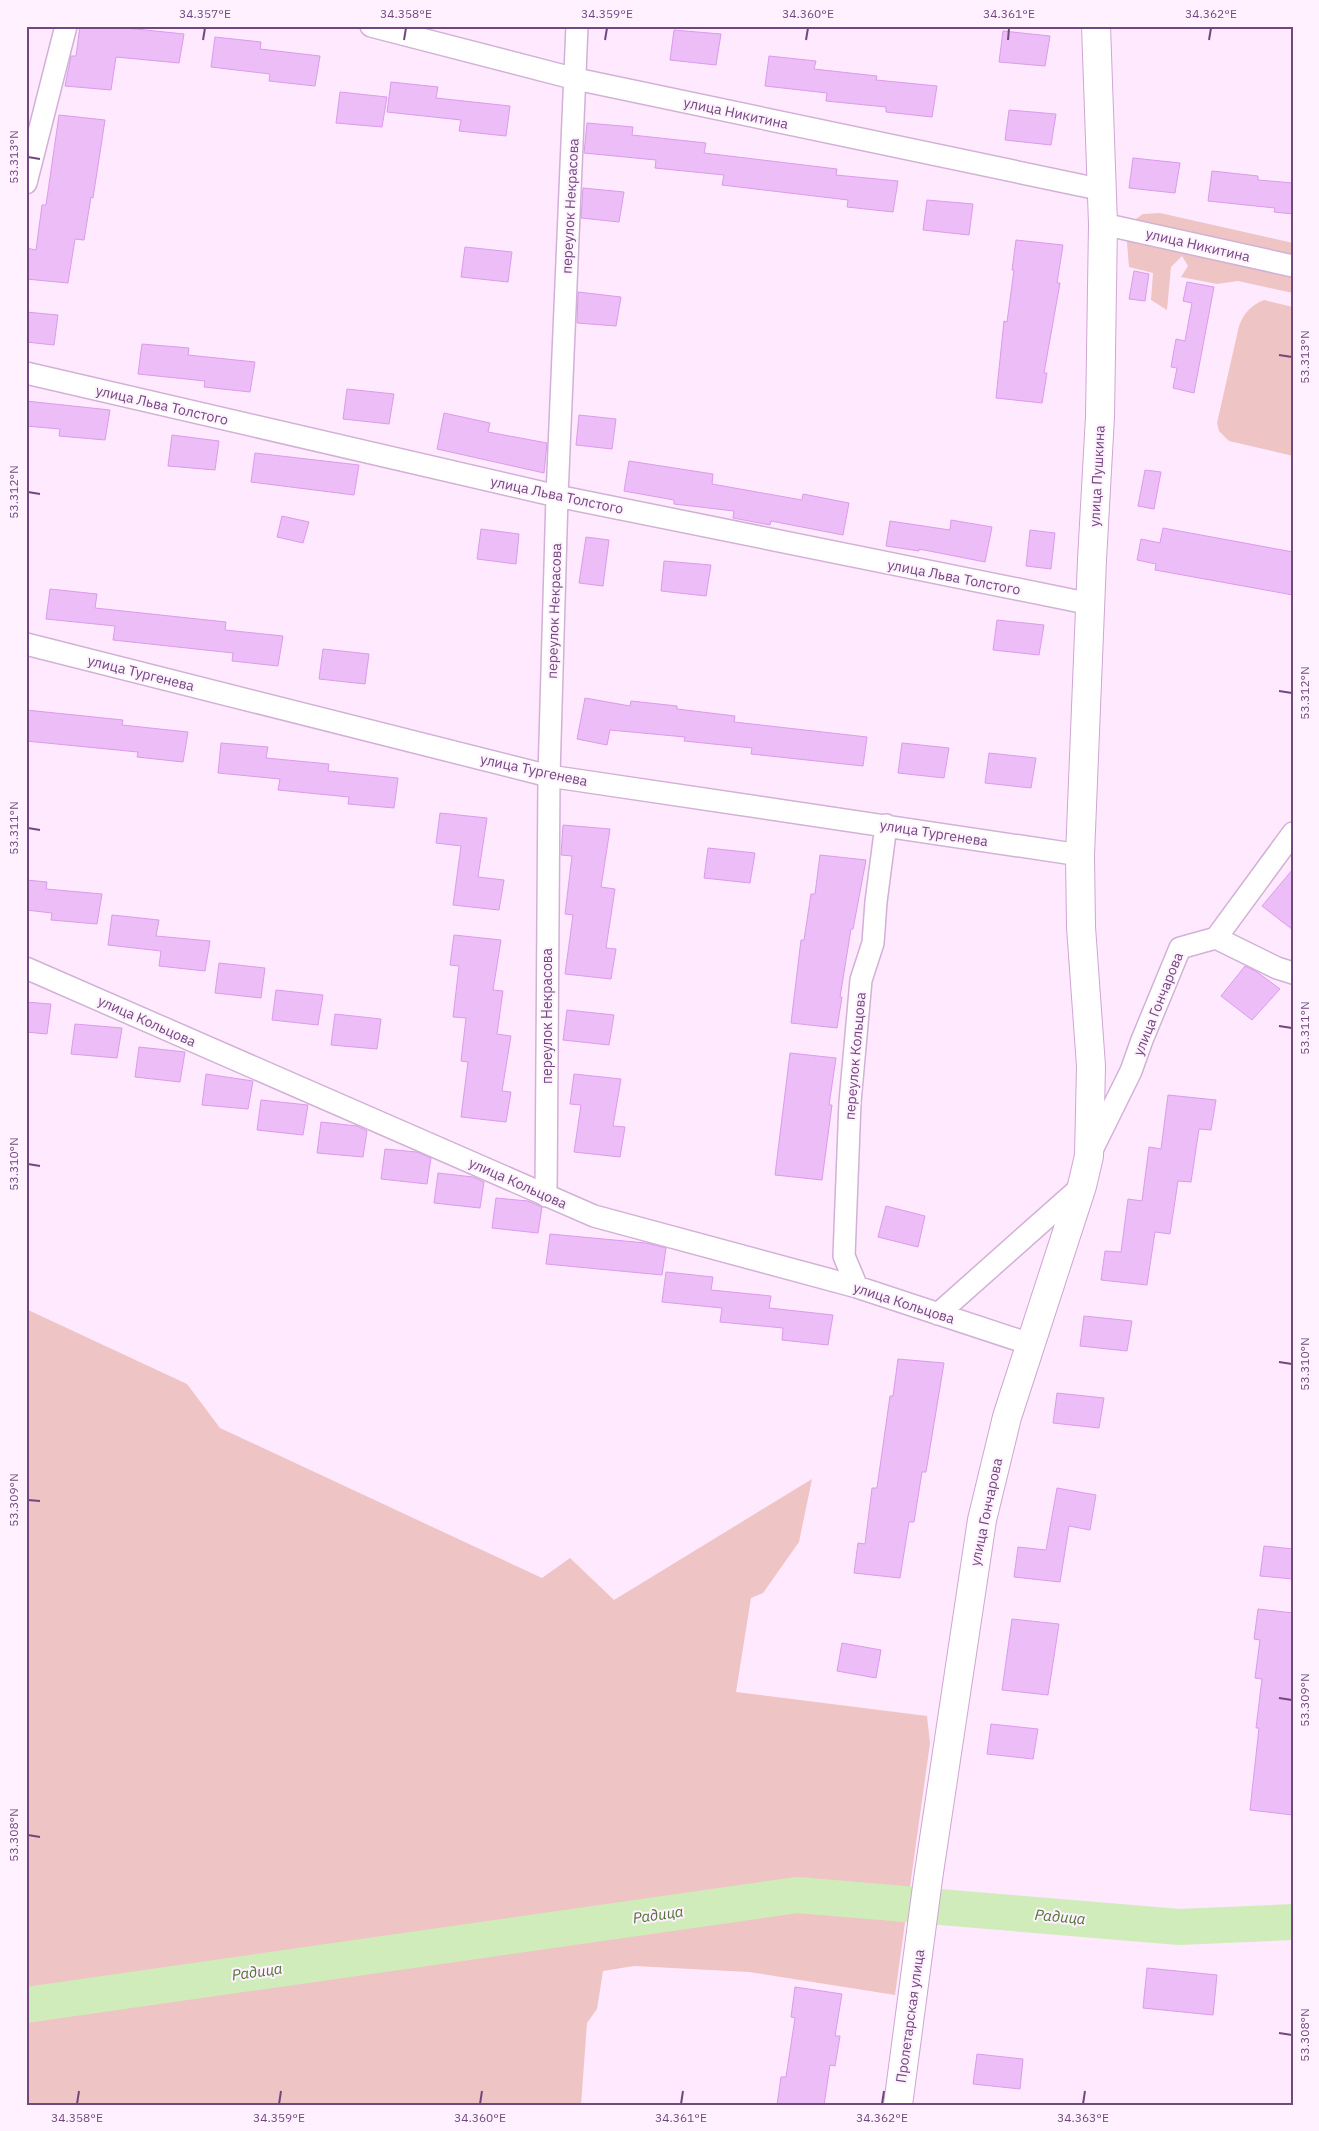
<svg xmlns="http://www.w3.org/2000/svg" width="1319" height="2131" font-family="'IBM Plex Sans',sans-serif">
  <rect width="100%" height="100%" fill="#ffe9fe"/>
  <path fill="#efc4c4" d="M 1160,213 L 1293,243 L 1293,293 L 1238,281 L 1217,284 L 1181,277 L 1188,266 L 1182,256 L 1171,267 L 1167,310 L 1151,300 L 1153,273 L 1129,267 L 1127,243 L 1129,224 L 1143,214 Z
    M 1264,300 L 1293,307 L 1293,456 L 1229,441 L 1219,431 L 1217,423 L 1239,326 C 1244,313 1250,306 1264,300 Z
    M 26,1309 L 187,1384 L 220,1428 L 542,1578 L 570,1558 L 614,1600 L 812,1479 L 799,1542 L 763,1593 L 751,1598 L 736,1692 L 927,1716 L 930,1743 L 895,1995 L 749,1972 L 634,1966 L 603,1971 L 597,2009 L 587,2023 L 581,2105 L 26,2105 Z"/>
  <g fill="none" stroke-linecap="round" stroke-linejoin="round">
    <path stroke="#d0ecba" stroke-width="36" d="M 26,2005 L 797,1895 L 1179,1927 L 1293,1922"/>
  </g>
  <path fill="#ecbdf7" stroke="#db9bec" d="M 80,26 L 127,26 L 126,28 L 184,34 L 179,63 L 116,57 L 111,90 L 65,86 L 71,56 L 76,56 Z
    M 674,30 L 721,34 L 716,65 L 670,60 Z
    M 1003,31 L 1050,36 L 1045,66 L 999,62 Z
    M 215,37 L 261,42 L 260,49 L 320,56 L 315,86 L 269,81 L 270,74 L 211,67 Z
    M 769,56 L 816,61 L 814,69 L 877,76 L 876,80 L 937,86 L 932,117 L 886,112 L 886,107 L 826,101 L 827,93 L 765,86 Z
    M 391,82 L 438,87 L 436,98 L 510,106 L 506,136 L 459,131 L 461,120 L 387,112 Z
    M 340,92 L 387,97 L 382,127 L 336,123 Z
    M 1009,110 L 1056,114 L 1051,145 L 1005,140 Z
    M 59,115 L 105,120 L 93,198 L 91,197 L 84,240 L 75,239 L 68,283 L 26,279 L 26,248 L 36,250 L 42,205 L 46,205 Z
    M 587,123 L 633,127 L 632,135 L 706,143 L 704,153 L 837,169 L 836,175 L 898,181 L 893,212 L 847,207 L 848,200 L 722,185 L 724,175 L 655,168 L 656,160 L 584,153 Z
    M 1133,158 L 1180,163 L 1175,193 L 1129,188 Z
    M 1212,171 L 1258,176 L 1258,180 L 1293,183 L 1293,214 L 1274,212 L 1275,208 L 1208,201 Z
    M 583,188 L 624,192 L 619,222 L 581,218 Z
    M 927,200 L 973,204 L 969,235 L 923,230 Z
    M 1016,240 L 1063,245 L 1057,283 L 1060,283 L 1044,373 L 1047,373 L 1042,403 L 996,398 L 1004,321 L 1007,322 L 1014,270 L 1012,270 Z
    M 465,247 L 512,252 L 508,282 L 461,277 Z
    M 1134,271 L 1149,274 L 1145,301 L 1129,299 Z
    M 1187,282 L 1214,287 L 1194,393 L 1173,388 L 1177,368 L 1171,367 L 1176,339 L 1185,341 L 1192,303 L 1183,301 Z
    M 578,292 L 621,297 L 616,326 L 577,323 Z
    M 26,312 L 58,315 L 54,345 L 26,342 Z
    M 142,344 L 189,348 L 188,355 L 255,362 L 250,392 L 204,387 L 205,381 L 138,374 Z
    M 347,389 L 394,394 L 389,424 L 343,419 Z
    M 26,401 L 110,410 L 105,440 L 59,436 L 60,429 L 26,426 Z
    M 444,413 L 490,423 L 488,432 L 547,443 L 544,473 L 437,449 Z
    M 579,415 L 616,419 L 612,449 L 576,445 Z
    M 172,435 L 219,441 L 215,470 L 168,466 Z
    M 255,453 L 359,465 L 354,495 L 251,482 Z
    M 629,461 L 713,474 L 712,484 L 802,500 L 803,494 L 849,503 L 843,535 L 771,521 L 770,525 L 733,518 L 734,511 L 674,504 L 674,500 L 624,491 Z
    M 1145,470 L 1161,472 L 1154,509 L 1138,506 Z
    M 282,516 L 309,522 L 303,543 L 277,537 Z
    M 951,520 L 992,527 L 985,562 L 919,549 L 919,551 L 886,546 L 890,521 L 950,530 Z
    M 1163,528 L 1293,552 L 1293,595 L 1155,570 L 1156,564 L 1137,560 L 1141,539 L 1160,543 Z
    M 481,529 L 519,534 L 516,564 L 477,559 Z
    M 1030,530 L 1055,533 L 1051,569 L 1026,566 Z
    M 586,537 L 609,540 L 603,586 L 579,583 Z
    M 664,561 L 711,565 L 706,596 L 661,591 Z
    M 50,589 L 97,594 L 95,608 L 226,622 L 225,630 L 283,636 L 278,666 L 232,661 L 233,653 L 113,640 L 115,626 L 46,619 Z
    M 997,620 L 1044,625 L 1039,655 L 993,650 Z
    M 323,649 L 369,654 L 365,684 L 319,679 Z
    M 585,698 L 630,706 L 631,701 L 677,706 L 677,709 L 735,716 L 734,722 L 867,737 L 863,766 L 751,754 L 752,748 L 684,741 L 685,737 L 610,730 L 607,745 L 577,739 Z
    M 26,710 L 123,720 L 122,725 L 188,732 L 183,762 L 137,757 L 138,752 L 26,741 Z
    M 221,743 L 268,747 L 266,758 L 329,764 L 328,771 L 398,778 L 394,808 L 348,804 L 349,797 L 278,790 L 280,779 L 218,773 Z
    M 902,743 L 949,748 L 944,778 L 898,773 Z
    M 989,753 L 1036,758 L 1031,788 L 985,783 Z
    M 440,813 L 487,818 L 478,877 L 504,880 L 499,910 L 453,905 L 461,846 L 436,843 Z
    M 563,825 L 610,829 L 601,887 L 615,889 L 606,948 L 616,949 L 611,979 L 565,974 L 573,915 L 565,914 L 572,856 L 561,855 Z
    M 708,848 L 755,853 L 750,883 L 704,878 Z
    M 820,855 L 866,860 L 853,929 L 851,929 L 840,997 L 842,997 L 837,1028 L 791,1023 L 801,940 L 804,940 L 811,894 L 815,894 Z
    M 1293,869 L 1293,930 L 1262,906 Z
    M 26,880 L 47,882 L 46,889 L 102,894 L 97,924 L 51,920 L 52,913 L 26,910 Z
    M 112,915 L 159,920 L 156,936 L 210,941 L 205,971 L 159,966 L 161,951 L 108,945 Z
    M 454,935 L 501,940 L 493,990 L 503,991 L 497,1034 L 511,1036 L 502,1091 L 511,1092 L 506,1122 L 461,1117 L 468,1062 L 461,1061 L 466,1018 L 453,1017 L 459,966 L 450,965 Z
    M 219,963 L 265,968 L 261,998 L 215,993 Z
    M 1245,966 L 1257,972 L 1280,989 L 1252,1020 L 1221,996 Z
    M 276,990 L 323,995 L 318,1025 L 272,1020 Z
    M 26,1002 L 51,1004 L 47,1034 L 26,1032 Z
    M 567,1010 L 614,1015 L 609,1045 L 563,1040 Z
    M 335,1014 L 381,1019 L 377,1049 L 331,1045 Z
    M 75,1024 L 122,1028 L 117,1058 L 71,1054 Z
    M 139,1047 L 185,1052 L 180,1082 L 135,1077 Z
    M 790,1053 L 836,1058 L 829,1105 L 832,1105 L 822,1180 L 775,1175 Z
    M 206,1074 L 253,1081 L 248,1109 L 202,1105 Z
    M 574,1074 L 621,1079 L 613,1126 L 625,1127 L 620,1157 L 574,1152 L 581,1105 L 570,1104 Z
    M 1168,1095 L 1216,1100 L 1211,1130 L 1199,1129 L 1191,1182 L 1178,1181 L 1170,1234 L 1155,1232 L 1147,1285 L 1101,1280 L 1105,1251 L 1121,1252 L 1128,1199 L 1142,1201 L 1149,1147 L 1161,1149 Z
    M 261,1100 L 308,1105 L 303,1135 L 257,1130 Z
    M 321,1122 L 357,1126 L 367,1131 L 363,1157 L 317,1153 Z
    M 385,1149 L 417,1152 L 431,1158 L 427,1184 L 381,1179 Z
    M 438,1173 L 473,1177 L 484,1182 L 480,1208 L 434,1203 Z
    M 496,1198 L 528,1201 L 542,1207 L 538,1233 L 492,1228 Z
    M 886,1206 L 925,1216 L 918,1247 L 878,1237 Z
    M 550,1234 L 646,1243 L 666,1248 L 662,1275 L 546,1264 Z
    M 666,1272 L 713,1277 L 711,1290 L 771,1296 L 769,1308 L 833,1315 L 828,1345 L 782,1340 L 783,1328 L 720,1322 L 722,1308 L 662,1302 Z
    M 1084,1316 L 1132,1321 L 1127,1351 L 1080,1346 Z
    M 898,1359 L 944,1363 L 926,1472 L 922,1472 L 914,1522 L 909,1522 L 900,1578 L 854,1573 L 858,1543 L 865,1544 L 872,1488 L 877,1488 L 890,1396 L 893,1396 Z
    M 1057,1393 L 1104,1398 L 1099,1428 L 1053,1423 Z
    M 1057,1488 L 1096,1495 L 1090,1530 L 1069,1526 L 1060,1582 L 1014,1577 L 1018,1547 L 1046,1550 Z
    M 1264,1546 L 1293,1549 L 1293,1579 L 1260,1576 Z
    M 1258,1609 L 1293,1613 L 1293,1815 L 1250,1810 L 1259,1728 L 1256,1728 L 1262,1679 L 1255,1678 L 1260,1640 L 1254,1639 Z
    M 1012,1619 L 1059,1624 L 1048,1695 L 1002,1690 Z
    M 842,1643 L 881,1650 L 876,1678 L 837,1671 Z
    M 991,1724 L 1038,1729 L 1033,1759 L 987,1754 Z
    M 1147,1968 L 1217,1975 L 1213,2015 L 1143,2008 Z
    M 795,1987 L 842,1994 L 835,2036 L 840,2036 L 835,2066 L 830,2065 L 824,2105 L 777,2105 L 781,2077 L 786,2077 L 795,2018 L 791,2017 Z
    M 977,2054 L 1023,2059 L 1020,2089 L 973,2084 Z"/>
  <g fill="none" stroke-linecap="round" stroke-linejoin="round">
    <defs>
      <path id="street" d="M 371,26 L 576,79 L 1103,190
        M 26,183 L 66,26
        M 1103,224 L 1293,266
        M 26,373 L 557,496 L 1091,604
        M 26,644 L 549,776 L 1080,855
        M 1216,938 L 1277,968 L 1293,973
        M 26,968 L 594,1216 L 857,1287 L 1030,1344
        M 1090,1154 L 1131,1071 L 1142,1040 L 1180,948 L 1216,938 L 1293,833
        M 546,1196 L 549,776 L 557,496 L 577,26
        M 857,1287 L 844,1256 L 850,1102 L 861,980 L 873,943 L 876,902 L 886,825
        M 938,1314 L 1082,1186"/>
      <path id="secondary" d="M 898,2105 L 928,1879 L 982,1520 L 1007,1417 L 1082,1186 L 1089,1156 L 1091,1066 L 1081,927 L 1080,855 L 1092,560 L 1100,417 L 1103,224 L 1096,26"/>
    </defs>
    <use href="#street" stroke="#d2b1d7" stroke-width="24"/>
    <use href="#secondary" stroke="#cea6d4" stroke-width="30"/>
    <use href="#street" stroke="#fff" stroke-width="21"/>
    <use href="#secondary" stroke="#fff" stroke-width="28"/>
  </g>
  <path fill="none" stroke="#71487d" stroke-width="2" d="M 203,40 L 205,28M 404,40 L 406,28M 605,40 L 607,28M 806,40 L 808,28M 1008,40 L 1009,28M 1209,40 L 1211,28M 28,157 L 40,159M 1279,355 L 1292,357M 28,492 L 40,494M 1279,691 L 1292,693M 28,828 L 40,830M 1279,1026 L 1292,1028M 28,1164 L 40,1166M 1279,1362 L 1292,1364M 28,1500 L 40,1501M 1279,1698 L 1292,1700M 28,1835 L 40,1837M 1279,2033 L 1292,2035M 77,2104 L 79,2091M 279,2104 L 281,2091M 480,2104 L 482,2091M 681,2104 L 683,2091M 882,2104 L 884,2091M 1083,2104 L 1085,2091"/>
  <g text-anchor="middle" stroke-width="4" stroke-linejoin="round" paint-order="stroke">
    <g font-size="14" fill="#71487d" stroke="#fff1ff">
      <text transform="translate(736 113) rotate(12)" y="5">улица Никитина</text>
      <text transform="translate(570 206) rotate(-87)" y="5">переулок Некрасова</text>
      <text transform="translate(1198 245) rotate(13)" y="5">улица Никитина</text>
      <text transform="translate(162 405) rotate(13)" y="5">улица Льва Толстого</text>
      <text transform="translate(1097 476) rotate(-87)" y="5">улица Пушкина</text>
      <text transform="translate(557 495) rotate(12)" y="5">улица Льва Толстого</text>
      <text transform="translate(954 577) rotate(11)" y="5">улица Льва Толстого</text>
      <text transform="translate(554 611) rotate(-88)" y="5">переулок Некрасова</text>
      <text transform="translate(141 673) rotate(14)" y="5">улица Тургенева</text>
      <text transform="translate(534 770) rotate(12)" y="5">улица Тургенева</text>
      <text transform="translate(934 833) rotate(9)" y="5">улица Тургенева</text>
      <text transform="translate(1158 1004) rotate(-68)" y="5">улица Гончарова</text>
      <text transform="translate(547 1016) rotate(-90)" y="5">переулок Некрасова</text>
      <text transform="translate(147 1021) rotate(24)" y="5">улица Кольцова</text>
      <text transform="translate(855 1056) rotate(-85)" y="5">переулок Кольцова</text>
      <text transform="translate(518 1183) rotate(24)" y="5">улица Кольцова</text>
      <text transform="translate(904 1303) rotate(18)" y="5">улица Кольцова</text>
      <text transform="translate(986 1512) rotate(-78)" y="5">улица Гончарова</text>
      <text transform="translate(910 2016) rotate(-82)" y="5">Пролетарская улица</text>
    </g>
    <g font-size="15" font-style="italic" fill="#4f7433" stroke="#fff1ff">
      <text transform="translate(658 1915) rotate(-8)" y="5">Радица</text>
      <text transform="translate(1060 1917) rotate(5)" y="5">Радица</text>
      <text transform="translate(257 1972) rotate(-8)" y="5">Радица</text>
    </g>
  </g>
  <rect width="1319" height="2131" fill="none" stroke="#fff1ff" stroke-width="55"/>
  <rect x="28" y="28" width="1264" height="2076" fill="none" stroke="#71487d" stroke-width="2"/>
  <g font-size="12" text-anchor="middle" fill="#71487d">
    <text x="205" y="18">34.357°E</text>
    <text x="406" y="18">34.358°E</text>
    <text x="607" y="18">34.359°E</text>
    <text x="808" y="18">34.360°E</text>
    <text x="1009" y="18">34.361°E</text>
    <text x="1211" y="18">34.362°E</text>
    <text transform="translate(14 157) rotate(-90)" y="4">53.313°N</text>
    <text transform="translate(1305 357) rotate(-90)" y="4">53.313°N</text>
    <text transform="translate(14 492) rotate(-90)" y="4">53.312°N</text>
    <text transform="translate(1305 693) rotate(-90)" y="4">53.312°N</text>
    <text transform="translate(14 828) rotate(-90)" y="4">53.311°N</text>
    <text transform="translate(1305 1028) rotate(-90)" y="4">53.311°N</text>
    <text transform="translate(14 1164) rotate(-90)" y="4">53.310°N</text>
    <text transform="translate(1305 1364) rotate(-90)" y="4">53.310°N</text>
    <text transform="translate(14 1500) rotate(-90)" y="4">53.309°N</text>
    <text transform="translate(1305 1700) rotate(-90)" y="4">53.309°N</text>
    <text transform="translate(14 1835) rotate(-90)" y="4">53.308°N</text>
    <text transform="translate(1305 2035) rotate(-90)" y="4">53.308°N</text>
    <text x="77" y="2122">34.358°E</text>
    <text x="279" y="2122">34.359°E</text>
    <text x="480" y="2122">34.360°E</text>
    <text x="681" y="2122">34.361°E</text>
    <text x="882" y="2122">34.362°E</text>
    <text x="1083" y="2122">34.363°E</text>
  </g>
</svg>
